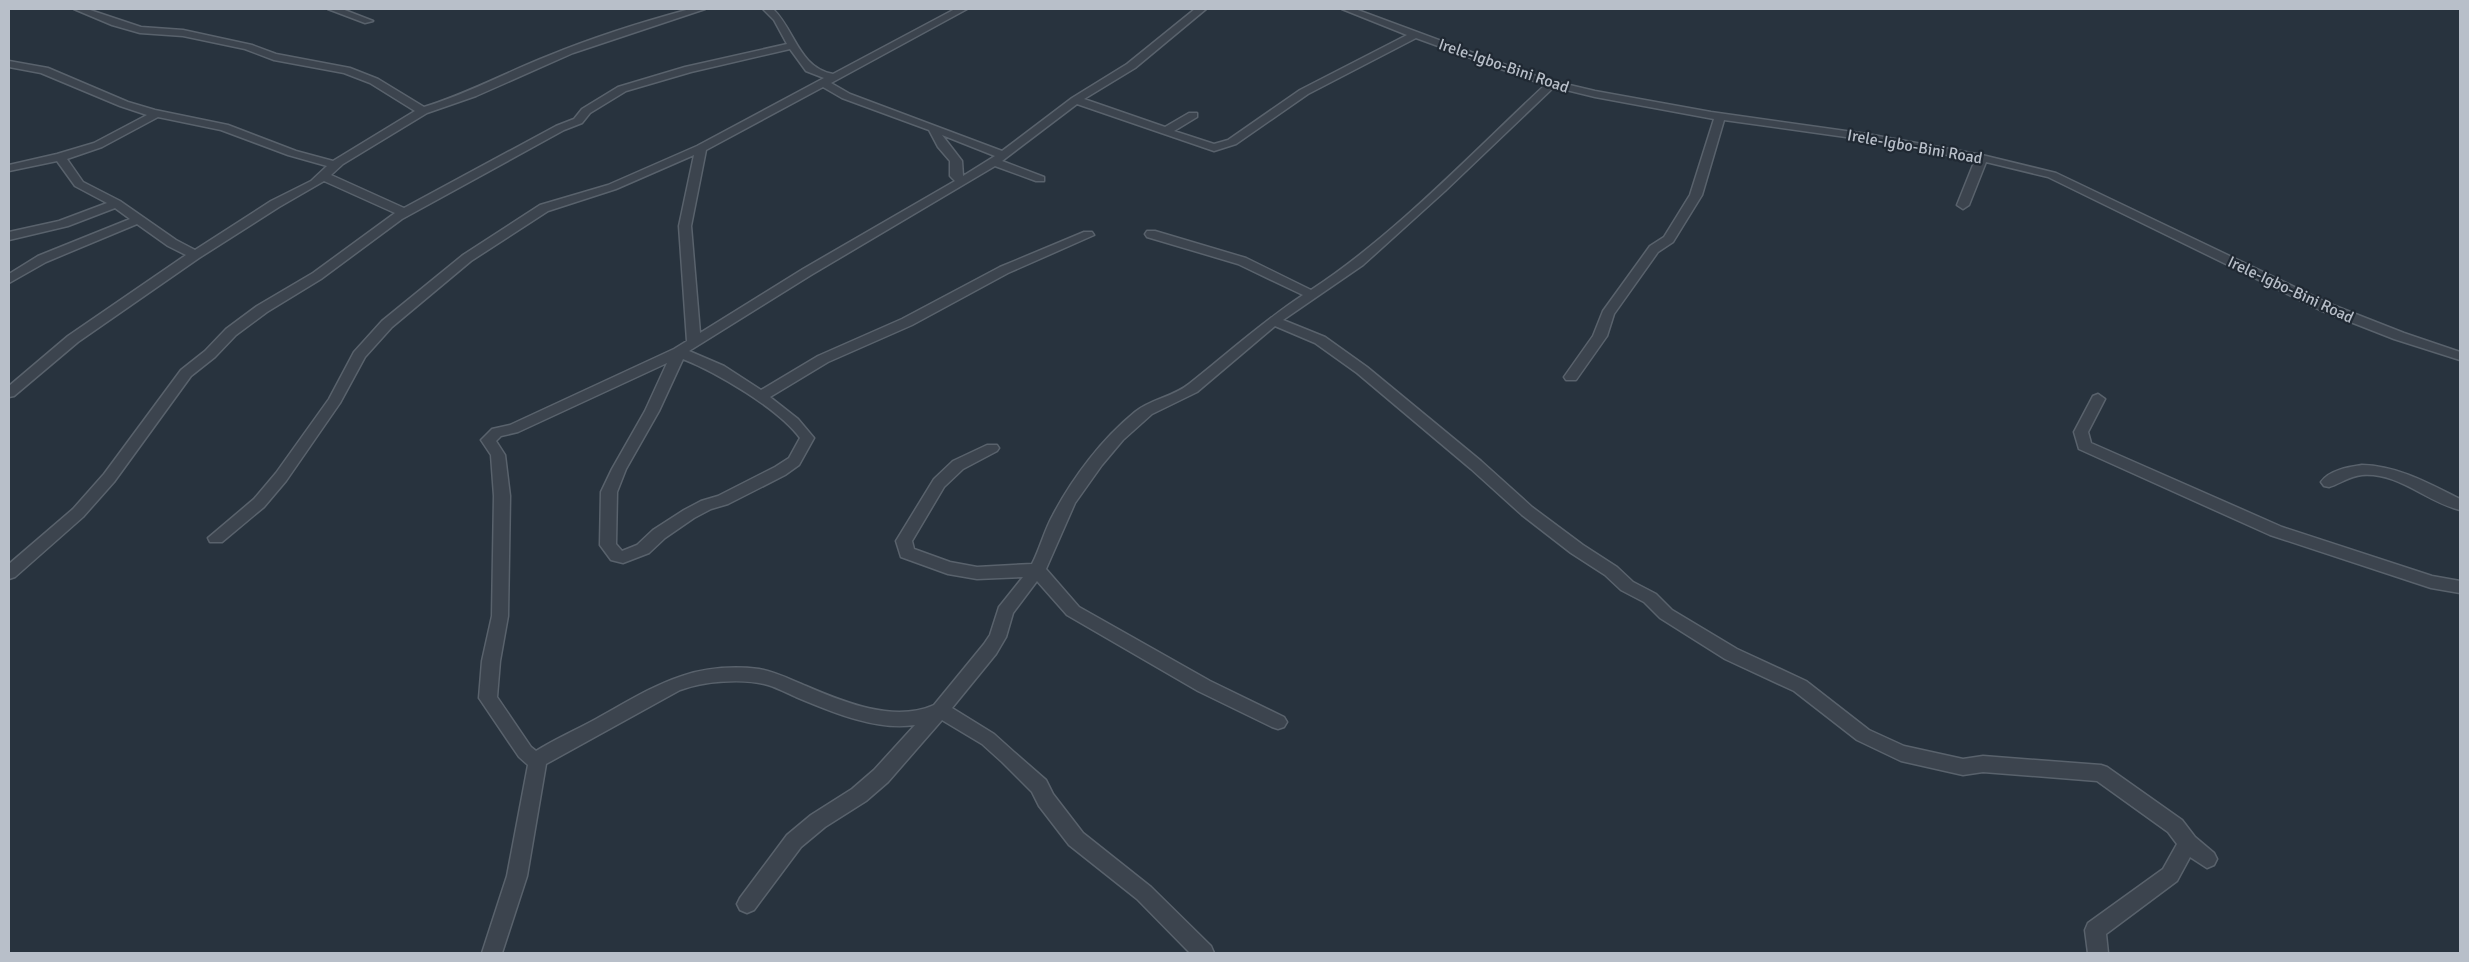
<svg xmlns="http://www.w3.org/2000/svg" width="2469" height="962" font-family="Signika,sans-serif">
  <rect width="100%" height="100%" fill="#28333e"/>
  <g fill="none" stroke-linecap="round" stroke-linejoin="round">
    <defs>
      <path id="minor" d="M 74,9 L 87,9 L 141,27 L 183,30 L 252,45 L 276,54 L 350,68 L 378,79 L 424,107 C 467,94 507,72 548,56 C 594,37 642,22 690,9 L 705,9 L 573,53 L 476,96 L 427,113 L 343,164 L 331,175 L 404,208 L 556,126 L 574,119 L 582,109 L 618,87 L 685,67 L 787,44 L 774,20 L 763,9 L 773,9 C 795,30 799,68 833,74 L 955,9 L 967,9 L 831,83 L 850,94 L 1002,151 L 1072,98 L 1127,64 L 1195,9 L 1206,9 L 1135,68 L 1084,99 L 1165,127 L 1189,113 L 1197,113 L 1197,117 L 1174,131 L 1214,144 L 1228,140 L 1300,90 L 1407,35 L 1342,9 L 1355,9 L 1544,79 L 1595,91 L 1711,112 L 1867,134 L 1982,155 L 2056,173 L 2330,304 L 2404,333 L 2460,352 L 2460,360 L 2394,339 L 2320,310 L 2048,177 L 1986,162 L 1969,205 L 1963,209 L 1957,205 L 1975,160 L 1867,140 L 1724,120 L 1702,195 L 1673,242 L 1658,252 L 1614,314 L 1607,336 L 1576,380 L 1566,380 L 1564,377 L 1593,336 L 1603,311 L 1650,246 L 1664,237 L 1690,195 L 1714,119 L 1595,97 L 1554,87 L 1445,191 L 1363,265 L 1283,320 L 1325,337 L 1367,367 L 1481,461 L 1532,507 L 1583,545 L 1617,567 L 1633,582 L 1656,594 L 1672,610 L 1737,649 L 1806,681 L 1869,730 L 1904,746 L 1963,759 L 1983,756 L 2101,765 L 2107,767 L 2182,820 L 2195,837 L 2214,853 L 2217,859 L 2214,865 L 2207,868 L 2190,857 L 2177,881 L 2106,934 L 2108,953 L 2088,953 L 2085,930 L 2088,923 L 2163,869 L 2177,844 L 2168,832 L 2097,781 L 1983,772 L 1963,775 L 1901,761 L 1857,740 L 1794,691 L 1725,659 L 1660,618 L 1644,602 L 1621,590 L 1605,575 L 1571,553 L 1522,515 L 1471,469 L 1357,373 L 1315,343 L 1275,326 L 1197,392 L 1152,414 L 1123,440 L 1102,465 L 1075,503 L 1046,569 L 1079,607 L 1210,681 L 1284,717 L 1287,722 L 1284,727 L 1278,729 L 1272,727 L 1198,691 L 1067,615 L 1037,581 L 1013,613 L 1006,637 L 996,654 L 952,708 L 994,734 L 1014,752 L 1046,780 L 1053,794 L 1083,833 L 1151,887 L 1211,946 L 1214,953 L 1190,953 L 1137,899 L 1069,845 L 1039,806 L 1032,792 L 1002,762 L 982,744 L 942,720 L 888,782 L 866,801 L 825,827 L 801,847 L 754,910 L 747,913 L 740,910 L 737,904 L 740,898 L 787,835 L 811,815 L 852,789 L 874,770 L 915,725 C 876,731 832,712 796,697 C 787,693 778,688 768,685 C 744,678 703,681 680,690 L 546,764 L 527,876 L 502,953 L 482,953 L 507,876 L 528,765 L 519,757 L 479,698 L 482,661 L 492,616 L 494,496 L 491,455 L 481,440 L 492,429 L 510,425 L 674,349 L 687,341 L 679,226 L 694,155 L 616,189 L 548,211 L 471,261 L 392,327 L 365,357 L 340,403 L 286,481 L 264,507 L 222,542 L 210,542 L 208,538 L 254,499 L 276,473 L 329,399 L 354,352 L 382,321 L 463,255 L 540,205 L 608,185 L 697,146 L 824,78 L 806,71 L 790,49 L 691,72 L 626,91 L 590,113 L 582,123 L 564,130 L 402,219 L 321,279 L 267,312 L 236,335 L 215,357 L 191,376 L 114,482 L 83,517 L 15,577 L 9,579 L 9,564 L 73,509 L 104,474 L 181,370 L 205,351 L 226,329 L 257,306 L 313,273 L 395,213 L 324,181 L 279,207 L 199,258 L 78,342 L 14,396 L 9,397 L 9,386 L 68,336 L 186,255 L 168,246 L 137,224 L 46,262 L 9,283 L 9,274 L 38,256 L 130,219 L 115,208 L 68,226 L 9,240 L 9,232 L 59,221 L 107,203 L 75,186 L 57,161 L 9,171 L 9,165 L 57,154 L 94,143 L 147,115 L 120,106 L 41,73 L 9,67 L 9,61 L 48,68 L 128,102 L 155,110 L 228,125 L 296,151 L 333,161 L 415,111 L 370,83 L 344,73 L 274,60 L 245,49 L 183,36 L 140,33 L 112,25 ZM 1416,38 L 1545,85 C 1472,153 1395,235 1311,290 L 1246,258 L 1155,231 L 1147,231 L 1145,234 L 1147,237 L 1238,264 L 1303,295 C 1262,322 1227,354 1189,384 C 1173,397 1151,399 1135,412 C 1102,439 1073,477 1053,515 C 1044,531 1040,549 1032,564 L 977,567 L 950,562 L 914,549 L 912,541 L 944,487 L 963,469 L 997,451 L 999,448 L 997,445 L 987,445 L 953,461 L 934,479 L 896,541 L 901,557 L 948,574 L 977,579 L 1023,577 L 999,607 L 990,635 L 984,644 L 934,705 C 894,723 843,702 806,686 C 791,680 776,672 759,669 C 690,661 654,687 596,719 C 576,730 555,739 536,751 L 531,747 L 497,697 L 500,661 L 508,616 L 510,496 L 505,455 L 496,441 L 501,436 L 518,432 L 667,363 L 645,411 L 612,469 L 601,492 L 600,545 L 611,560 L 623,563 L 649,553 L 665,538 L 694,518 L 711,509 L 728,504 L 785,475 L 799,465 L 814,438 L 798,419 L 770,397 L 828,362 L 912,325 L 1008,273 L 1094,235 L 1092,232 L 1084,232 L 1000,267 L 902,319 L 818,356 L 761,390 L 724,366 L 689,351 L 811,275 L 995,166 L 1036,181 L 1044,181 L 1044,177 L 1002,161 L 1077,104 L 1214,151 L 1236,144 L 1308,94 ZM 823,87 L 842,98 L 929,130 L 938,147 L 950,161 L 950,176 L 955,181 L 803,269 L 700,333 L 691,226 L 706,150 ZM 158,117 L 221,130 L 288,155 L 327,166 L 311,181 L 271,201 L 195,250 L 176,240 L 120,201 L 83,182 L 67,159 L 102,147 ZM 942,135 L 995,156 L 963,176 L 962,161 ZM 683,359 C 716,372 779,409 800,438 L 789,458 L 775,467 L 718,496 L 701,501 L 684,510 L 653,530 L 637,545 L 622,551 L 616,544 L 617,492 L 626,469 L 659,411 Z
        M 328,9 L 342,9 L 373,21 L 365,23 Z
        M 2098,394 L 2105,399 L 2088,432 L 2091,443 L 2282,527 L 2432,576 L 2460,581 L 2460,593 L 2431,588 L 2270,535 L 2079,449 L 2074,432 L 2093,396 Z
        M 2362,465 C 2398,466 2428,483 2460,499 L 2460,510 C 2426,502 2399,472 2362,475 C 2349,476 2340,484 2329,487 L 2324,486 L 2321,482 C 2329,470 2349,467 2362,465 Z"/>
    </defs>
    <use href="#minor" stroke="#59626c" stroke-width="3"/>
    <use href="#minor" fill="#3c444e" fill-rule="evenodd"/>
  </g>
  <g text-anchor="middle" stroke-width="4.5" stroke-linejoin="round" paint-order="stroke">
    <g font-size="16" fill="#b8bfc9" stroke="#202933">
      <text transform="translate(1504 65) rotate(19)" y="6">Irele-Igbo-Bini Road</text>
      <text transform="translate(1915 146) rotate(10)" y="6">Irele-Igbo-Bini Road</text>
      <text transform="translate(2291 289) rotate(25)" y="6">Irele-Igbo-Bini Road</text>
    </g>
  </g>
  <rect width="2469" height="962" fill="none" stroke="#b8bfc9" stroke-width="20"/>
</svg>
